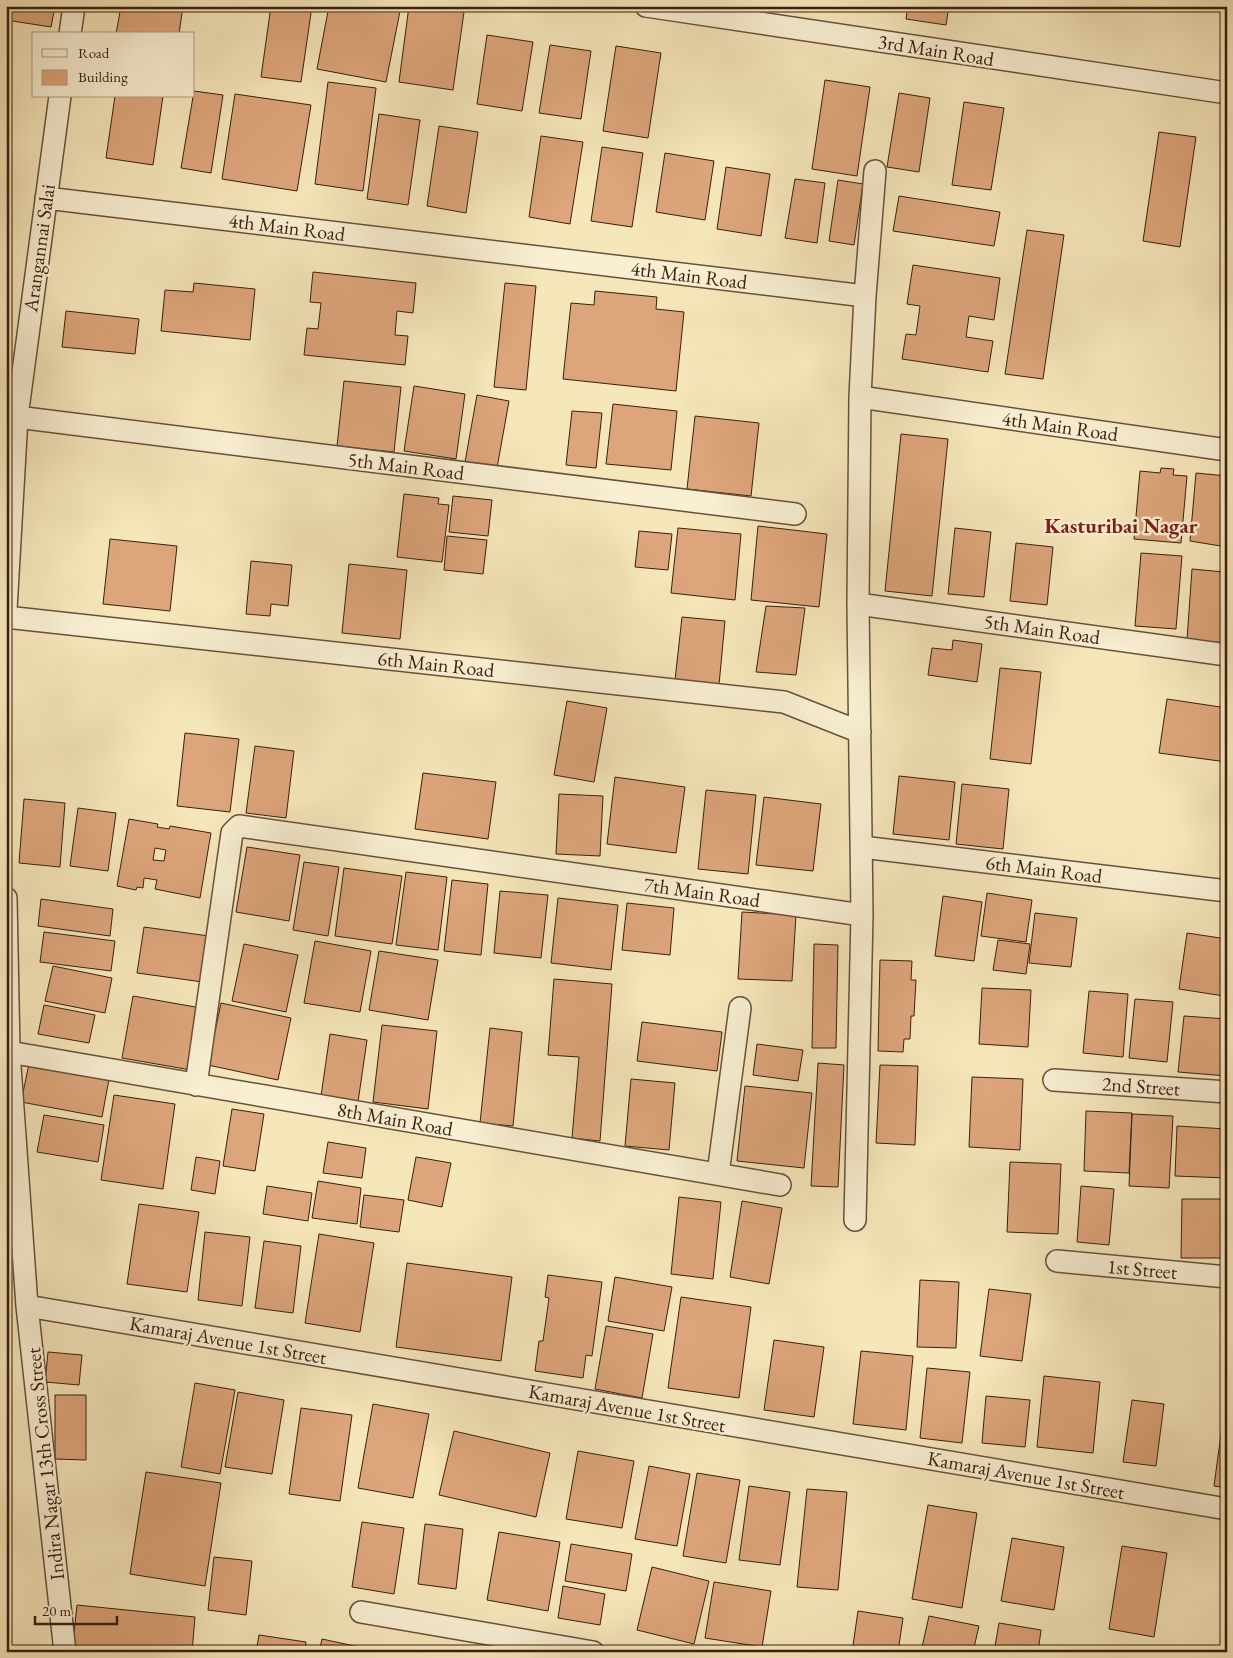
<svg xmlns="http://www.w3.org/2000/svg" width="1233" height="1658" font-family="'EB Garamond',serif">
  <rect width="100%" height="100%" fill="#f6e7bb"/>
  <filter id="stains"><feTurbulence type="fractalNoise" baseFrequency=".004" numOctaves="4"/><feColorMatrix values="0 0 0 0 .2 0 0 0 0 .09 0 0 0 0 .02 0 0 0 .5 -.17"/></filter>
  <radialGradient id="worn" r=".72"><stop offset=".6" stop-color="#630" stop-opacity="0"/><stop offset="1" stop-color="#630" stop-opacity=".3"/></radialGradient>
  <path fill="#dda57b" stroke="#391f0f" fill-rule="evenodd" d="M 6,6 L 55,6 L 51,27 L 6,20 Z
    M 121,6 L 183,6 L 179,34 L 116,34 Z
    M 271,6 L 312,6 L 301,82 L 261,77 Z
    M 329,6 L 401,6 L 386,82 L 317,69 Z
    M 409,6 L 464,12 L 453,90 L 399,82 Z
    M 908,6 L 949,6 L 946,25 L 906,19 Z
    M 487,35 L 533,42 L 522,111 L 477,104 Z
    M 550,45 L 591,51 L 581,119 L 539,113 Z
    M 616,46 L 661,53 L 648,138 L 603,131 Z
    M 825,80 L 870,87 L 857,176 L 812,169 Z
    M 328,82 L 376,88 L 363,191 L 315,184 Z
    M 194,91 L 223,95 L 211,173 L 181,168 Z
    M 899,93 L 930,98 L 919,172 L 887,167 Z
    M 235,94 L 311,105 L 297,191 L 222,179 Z
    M 115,96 L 163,96 L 153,165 L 106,158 Z
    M 964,102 L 1004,108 L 991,190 L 952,185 Z
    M 379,114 L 420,120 L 408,205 L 367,199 Z
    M 439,126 L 478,132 L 466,213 L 427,206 Z
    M 1159,132 L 1196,137 L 1180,247 L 1143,241 Z
    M 541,136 L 583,142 L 570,224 L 529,217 Z
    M 602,147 L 643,153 L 632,227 L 591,221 Z
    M 665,153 L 714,161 L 705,220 L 656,212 Z
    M 726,167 L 770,174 L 761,236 L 717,229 Z
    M 795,179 L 825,183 L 817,243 L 785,238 Z
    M 838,180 L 863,184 L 854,245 L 829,241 Z
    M 899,196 L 1000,212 L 994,246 L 893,231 Z
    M 1027,230 L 1064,235 L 1043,379 L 1005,374 Z
    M 913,265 L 1000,278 L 994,320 L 969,316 L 966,337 L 993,341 L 988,372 L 902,359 L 906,334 L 916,335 L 920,306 L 907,304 Z
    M 313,272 L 416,283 L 413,313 L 397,311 L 395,335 L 408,336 L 405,365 L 304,355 L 307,328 L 318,329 L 321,303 L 310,302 Z
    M 194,283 L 255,289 L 250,340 L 161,331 L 165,290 L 193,292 Z
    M 505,283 L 536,286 L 526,390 L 494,387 Z
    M 595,291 L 657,297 L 656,309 L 684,312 L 676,391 L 563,379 L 571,303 L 594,305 Z
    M 66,311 L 139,319 L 135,354 L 62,347 Z
    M 344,381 L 401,387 L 394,452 L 337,446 Z
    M 414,386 L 465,394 L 456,459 L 404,451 Z
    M 477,395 L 509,401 L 497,468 L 465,462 Z
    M 613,404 L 677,411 L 671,470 L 606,464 Z
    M 572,411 L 602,413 L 596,468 L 566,465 Z
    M 695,416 L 759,423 L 751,496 L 687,489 Z
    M 901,434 L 948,439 L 932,596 L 885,591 Z
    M 1161,468 L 1174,469 L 1173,475 L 1187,476 L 1181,543 L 1134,539 L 1140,471 L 1160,473 Z
    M 1196,473 L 1227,476 L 1227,547 L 1190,541 Z
    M 404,494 L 439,498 L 438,504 L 449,505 L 442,562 L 397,557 Z
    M 453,496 L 492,500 L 488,536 L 449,532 Z
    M 758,526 L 827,534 L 819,607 L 751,600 Z
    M 678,528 L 741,534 L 735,600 L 671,593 Z
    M 955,528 L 991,532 L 984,597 L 948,594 Z
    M 639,531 L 672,534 L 668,570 L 635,567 Z
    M 447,536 L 487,540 L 483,574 L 444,570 Z
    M 110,539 L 177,546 L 170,611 L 103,604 Z
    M 1016,543 L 1053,547 L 1047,605 L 1010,601 Z
    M 1141,553 L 1182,556 L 1176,629 L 1135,626 Z
    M 251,561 L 292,565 L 288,606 L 271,604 L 270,616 L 246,614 Z
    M 349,564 L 407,570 L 400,639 L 342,633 Z
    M 1192,569 L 1224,572 L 1221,618 L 1227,618 L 1227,643 L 1187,640 Z
    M 766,606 L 805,608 L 796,675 L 756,672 Z
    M 682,617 L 725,621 L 719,685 L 675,680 Z
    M 953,640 L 982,644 L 977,682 L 928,675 L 932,648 L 952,650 Z
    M 1000,668 L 1041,672 L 1031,764 L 990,759 Z
    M 1167,699 L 1227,708 L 1227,762 L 1159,753 Z
    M 567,701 L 607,708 L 594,782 L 554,775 Z
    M 185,733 L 239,739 L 230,812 L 177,806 Z
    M 255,746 L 294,751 L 286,818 L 246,813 Z
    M 423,773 L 496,782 L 488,839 L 415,829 Z
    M 899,776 L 955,782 L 949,840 L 893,834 Z
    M 615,777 L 685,787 L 676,853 L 607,844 Z
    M 962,784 L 1009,789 L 1003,849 L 956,844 Z
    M 706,790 L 756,795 L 748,874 L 698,869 Z
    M 559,794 L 603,796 L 600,856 L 556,854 Z
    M 764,797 L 821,804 L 813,871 L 756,865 Z
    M 24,799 L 65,803 L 60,867 L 19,863 Z
    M 78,808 L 116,813 L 108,871 L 70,866 Z
    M 129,819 L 158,824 L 157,827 L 169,829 L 170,826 L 211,833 L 200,898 L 155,889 L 157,880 L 144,878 L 143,888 L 137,887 L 136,890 L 117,886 ZM 155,848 L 166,850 L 164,861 L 153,860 Z
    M 247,847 L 300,855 L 289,921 L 236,912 Z
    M 304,862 L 339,867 L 328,936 L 293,930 Z
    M 344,868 L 402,876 L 392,944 L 335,936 Z
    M 406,872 L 447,877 L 438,950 L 396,945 Z
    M 452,880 L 488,884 L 481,955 L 444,951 Z
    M 500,891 L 548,895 L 541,958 L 494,953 Z
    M 987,893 L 1032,900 L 1026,942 L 981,936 Z
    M 943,896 L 982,902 L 974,961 L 935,956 Z
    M 558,898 L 618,905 L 611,970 L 551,963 Z
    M 41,899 L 113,909 L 110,936 L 38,926 Z
    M 627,903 L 674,908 L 670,955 L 622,950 Z
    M 742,912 L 796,915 L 792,981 L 738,979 Z
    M 1035,913 L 1077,918 L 1071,967 L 1029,963 Z
    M 144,927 L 209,936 L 203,982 L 137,973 Z
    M 44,932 L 115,941 L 111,971 L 40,962 Z
    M 1187,933 L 1227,939 L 1224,996 L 1179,989 Z
    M 998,940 L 1030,944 L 1026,974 L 993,970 Z
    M 315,941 L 371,951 L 360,1012 L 304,1003 Z
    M 244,944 L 298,955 L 286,1012 L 232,1001 Z
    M 814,944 L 838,945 L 836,1048 L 812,1048 Z
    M 379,951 L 438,960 L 428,1020 L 369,1010 Z
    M 880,960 L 912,961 L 911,980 L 916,980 L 914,1016 L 911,1016 L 910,1039 L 904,1039 L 903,1052 L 878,1051 Z
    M 53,966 L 112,978 L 105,1013 L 45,1001 Z
    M 554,979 L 612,984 L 600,1141 L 572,1138 L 579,1057 L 548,1055 Z
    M 982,988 L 1031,990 L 1028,1047 L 979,1044 Z
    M 1089,991 L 1128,994 L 1123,1057 L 1083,1053 Z
    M 133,996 L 201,1008 L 191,1070 L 122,1058 Z
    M 1135,999 L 1173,1002 L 1167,1062 L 1129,1058 Z
    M 221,1003 L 291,1018 L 278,1080 L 208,1065 Z
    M 44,1005 L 95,1015 L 89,1043 L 38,1034 Z
    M 1184,1016 L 1227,1019 L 1227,1076 L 1178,1072 Z
    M 642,1022 L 722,1032 L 717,1071 L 637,1061 Z
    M 382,1025 L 437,1031 L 428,1109 L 373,1102 Z
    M 490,1028 L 522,1032 L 513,1126 L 480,1123 Z
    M 330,1034 L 367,1040 L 358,1102 L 321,1096 Z
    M 757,1044 L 803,1050 L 798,1081 L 753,1075 Z
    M 818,1063 L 844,1065 L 838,1187 L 811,1186 Z
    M 29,1064 L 109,1079 L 102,1117 L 21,1102 Z
    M 880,1065 L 918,1066 L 915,1145 L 876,1143 Z
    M 972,1077 L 1023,1079 L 1020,1150 L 969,1147 Z
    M 631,1079 L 675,1083 L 669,1150 L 625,1146 Z
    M 745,1086 L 812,1093 L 804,1168 L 737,1161 Z
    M 114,1095 L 175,1104 L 163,1189 L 101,1180 Z
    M 232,1109 L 264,1114 L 255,1171 L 223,1166 Z
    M 1086,1111 L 1132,1113 L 1129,1173 L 1084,1171 Z
    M 1132,1114 L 1173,1116 L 1169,1188 L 1129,1186 Z
    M 44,1115 L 104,1125 L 98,1162 L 37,1152 Z
    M 1177,1126 L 1227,1129 L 1227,1178 L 1175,1176 Z
    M 328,1142 L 366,1148 L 362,1178 L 323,1173 Z
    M 196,1157 L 220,1161 L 215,1194 L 191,1190 Z
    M 416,1157 L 451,1163 L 442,1207 L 408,1200 Z
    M 1010,1162 L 1061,1164 L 1058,1234 L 1007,1232 Z
    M 318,1181 L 361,1188 L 357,1224 L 312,1218 Z
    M 267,1186 L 312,1193 L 308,1221 L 263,1214 Z
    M 1081,1186 L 1114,1189 L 1109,1245 L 1077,1242 Z
    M 364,1195 L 404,1200 L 399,1232 L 360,1227 Z
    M 679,1197 L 721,1202 L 713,1279 L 671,1274 Z
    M 1182,1199 L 1223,1199 L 1223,1258 L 1181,1258 Z
    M 742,1201 L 782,1208 L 769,1284 L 730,1277 Z
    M 139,1204 L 199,1212 L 187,1292 L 127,1284 Z
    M 205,1232 L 250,1237 L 242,1306 L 198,1300 Z
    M 319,1234 L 374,1243 L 360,1332 L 305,1323 Z
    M 264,1241 L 301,1246 L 293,1313 L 255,1308 Z
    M 407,1263 L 512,1277 L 501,1361 L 396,1347 Z
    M 548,1275 L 602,1282 L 592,1356 L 586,1355 L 583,1378 L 535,1371 L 539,1341 L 543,1341 L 549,1298 L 545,1297 Z
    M 615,1277 L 672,1287 L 664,1331 L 608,1321 Z
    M 920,1280 L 959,1282 L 956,1348 L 917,1347 Z
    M 989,1289 L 1031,1294 L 1022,1361 L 980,1356 Z
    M 681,1297 L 751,1307 L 739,1398 L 668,1388 Z
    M 606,1326 L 653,1334 L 642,1398 L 595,1389 Z
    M 774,1340 L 824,1347 L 814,1417 L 764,1410 Z
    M 861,1351 L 913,1356 L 906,1430 L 853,1424 Z
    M 48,1352 L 82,1355 L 79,1385 L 45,1382 Z
    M 927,1368 L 970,1372 L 962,1443 L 920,1438 Z
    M 1044,1376 L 1100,1382 L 1093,1453 L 1037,1447 Z
    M 195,1383 L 235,1390 L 220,1474 L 181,1467 Z
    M 238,1392 L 284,1400 L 272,1474 L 225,1467 Z
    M 55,1395 L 86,1395 L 86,1460 L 55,1459 Z
    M 986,1396 L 1030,1400 L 1025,1447 L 982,1443 Z
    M 1132,1400 L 1164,1404 L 1156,1466 L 1123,1462 Z
    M 373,1404 L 429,1414 L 413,1498 L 358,1488 Z
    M 301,1408 L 352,1415 L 340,1501 L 289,1494 Z
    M 1223,1419 L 1227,1420 L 1227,1488 L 1214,1486 Z
    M 454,1431 L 550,1453 L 536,1517 L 439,1495 Z
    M 578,1451 L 634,1461 L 622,1528 L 566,1519 Z
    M 649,1466 L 690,1474 L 677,1546 L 635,1539 Z
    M 146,1472 L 221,1483 L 205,1586 L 130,1574 Z
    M 697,1473 L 740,1480 L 726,1563 L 683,1556 Z
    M 749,1486 L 790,1492 L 780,1565 L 739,1560 Z
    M 807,1489 L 847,1492 L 838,1590 L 797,1587 Z
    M 928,1505 L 977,1513 L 962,1608 L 912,1599 Z
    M 362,1522 L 404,1528 L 394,1594 L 352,1587 Z
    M 425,1524 L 463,1529 L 456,1589 L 418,1584 Z
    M 499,1532 L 560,1542 L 548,1611 L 487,1600 Z
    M 1012,1538 L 1064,1547 L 1054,1610 L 1001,1601 Z
    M 571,1544 L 632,1554 L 626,1591 L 565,1581 Z
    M 1122,1546 L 1167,1553 L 1154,1637 L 1109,1629 Z
    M 214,1557 L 252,1561 L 246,1615 L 208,1610 Z
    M 652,1567 L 709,1581 L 694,1644 L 637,1630 Z
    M 714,1582 L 771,1591 L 762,1647 L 705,1638 Z
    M 563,1586 L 605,1594 L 600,1625 L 558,1618 Z
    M 77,1605 L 195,1617 L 192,1652 L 72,1652 Z
    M 858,1611 L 903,1618 L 898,1652 L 852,1652 Z
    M 929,1616 L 979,1626 L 973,1652 L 921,1652 Z
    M 999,1623 L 1041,1630 L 1038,1652 L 994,1652 Z
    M 259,1635 L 306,1642 L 305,1652 L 256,1652 Z
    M 322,1639 L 364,1648 L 363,1652 L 319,1652 Z"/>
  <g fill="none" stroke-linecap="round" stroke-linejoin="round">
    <defs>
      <path id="minor" d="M 646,6 L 1227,93
        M 70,34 L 74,6
        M 46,198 L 865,296 L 860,397 L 1227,450
        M 865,296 L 875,171
        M 860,397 L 858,604 L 862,915
        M 17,417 L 795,514
        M 858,604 L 1227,655
        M 6,610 L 17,417 L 60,96
        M 6,617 L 784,702 L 860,732
        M 862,847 L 1227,891
        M 6,898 L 9,1052 L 27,1306 L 65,1652
        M 9,1052 L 780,1185
        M 1054,1080 L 1227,1092
        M 196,1085 L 232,833 L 239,826 L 862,915 L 855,1220
        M 718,1174 L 740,1008
        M 1057,1261 L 1227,1277
        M 27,1306 L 1227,1509
        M 361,1612 L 593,1652"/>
    </defs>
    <use href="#minor" stroke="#68513a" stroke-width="24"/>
    <use href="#minor" stroke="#f9efd3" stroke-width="21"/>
  </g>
  <g text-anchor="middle" stroke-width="5" stroke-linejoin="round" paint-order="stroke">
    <g font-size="20" fill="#391f0f" stroke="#f9efd3">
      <text transform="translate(936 50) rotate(9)" y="7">3rd Main Road</text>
      <text transform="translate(287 227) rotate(7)" y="7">4th Main Road</text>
      <text transform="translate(39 248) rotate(-82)" y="7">Arangannai Salai</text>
      <text transform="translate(689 275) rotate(7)" y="7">4th Main Road</text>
      <text transform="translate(1060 426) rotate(8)" y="7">4th Main Road</text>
      <text transform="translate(406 466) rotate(7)" y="7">5th Main Road</text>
      <text transform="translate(1042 629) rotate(8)" y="7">5th Main Road</text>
      <text transform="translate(436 664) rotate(6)" y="7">6th Main Road</text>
      <text transform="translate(1044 869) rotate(7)" y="7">6th Main Road</text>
      <text transform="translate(702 892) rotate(8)" y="7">7th Main Road</text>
      <text transform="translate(1141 1086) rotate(4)" y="7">2nd Street</text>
      <text transform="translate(395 1119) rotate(10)" y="7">8th Main Road</text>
      <text transform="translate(1142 1269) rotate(5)" y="7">1st Street</text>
      <text transform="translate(228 1340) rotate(10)" y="7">Kamaraj Avenue 1st Street</text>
      <text transform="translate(627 1408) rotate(10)" y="7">Kamaraj Avenue 1st Street</text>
      <text transform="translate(45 1464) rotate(-96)" y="7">Indira Nagar 13th Cross Street</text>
      <text transform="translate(1026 1475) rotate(10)" y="7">Kamaraj Avenue 1st Street</text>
    </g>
    <g font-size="21" font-weight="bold" fill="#7a1f14" stroke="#f9efd3">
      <text x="1121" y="533">Kasturibai Nagar</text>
    </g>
  </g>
  <rect width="1233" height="1658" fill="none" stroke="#f6e7bb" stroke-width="25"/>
  <rect x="8" y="8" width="1218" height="1643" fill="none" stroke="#391f0f" stroke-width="2.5"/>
  <rect x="12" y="12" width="1208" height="1633" fill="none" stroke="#391f0f"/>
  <rect x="32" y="32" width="162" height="65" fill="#f9efd3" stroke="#ac9c85"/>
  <rect x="42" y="49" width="25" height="8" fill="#f9efd3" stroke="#ac9c85"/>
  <text x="78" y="58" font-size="15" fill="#391f0f">Road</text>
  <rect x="42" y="70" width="25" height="15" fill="#dda57b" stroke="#ac9c85"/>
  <text x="78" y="82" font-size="15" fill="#391f0f">Building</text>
  <path d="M35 1616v8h82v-8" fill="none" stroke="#391f0f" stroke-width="2.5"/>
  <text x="42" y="1616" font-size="15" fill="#391f0f" stroke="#f9efd3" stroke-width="4" paint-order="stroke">20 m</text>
  <rect width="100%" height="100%" filter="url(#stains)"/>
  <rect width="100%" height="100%" fill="url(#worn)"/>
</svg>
